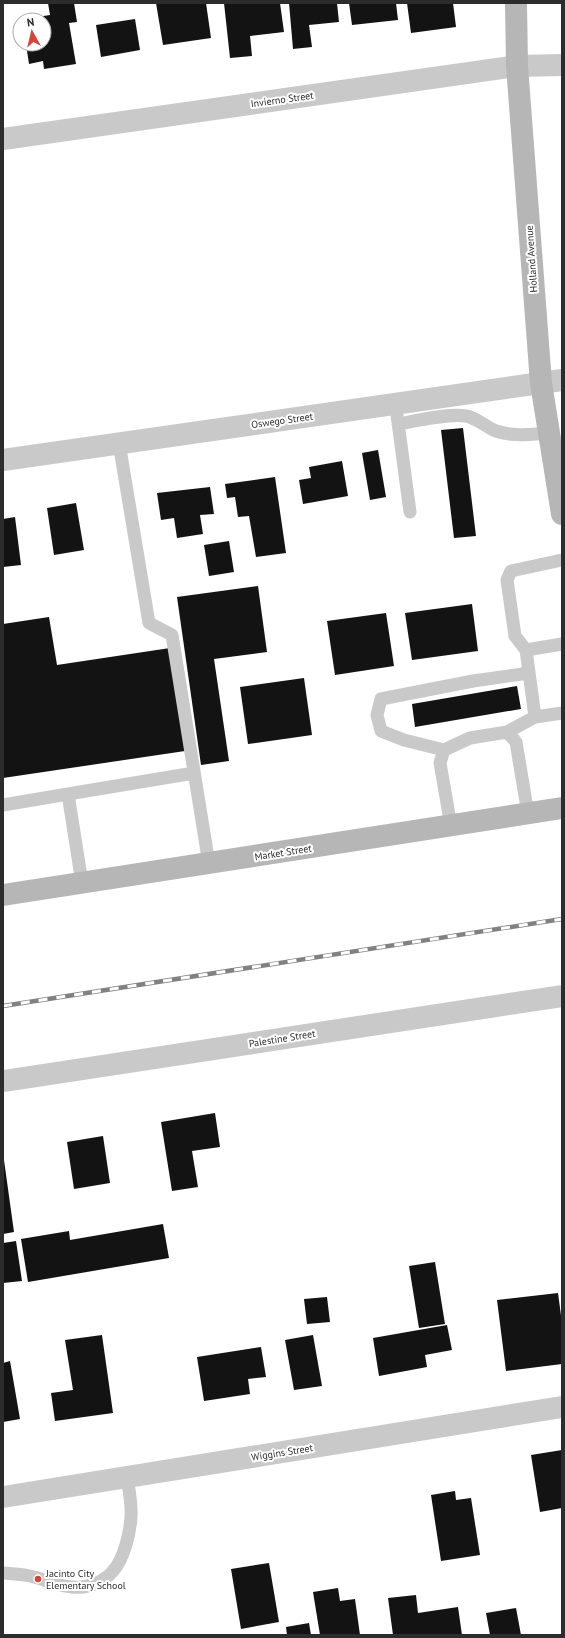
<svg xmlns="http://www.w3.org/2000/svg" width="565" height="1638" font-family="'PT Sans',sans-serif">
  <rect width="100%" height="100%" fill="#fff"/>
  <path fill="#131313" d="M 48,3 L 74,3 L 77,22 L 69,23 L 76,64 L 44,69 L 43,61 L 29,64 L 26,44 L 44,44 L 44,20 L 24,19 L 50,15 Z
    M 156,3 L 206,3 L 211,38 L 163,45 Z
    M 224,3 L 280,3 L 284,32 L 250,36 L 252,56 L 230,58 Z
    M 289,3 L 337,3 L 339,22 L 309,25 L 312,47 L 293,49 Z
    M 349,3 L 396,3 L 398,20 L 352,25 Z
    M 407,3 L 453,3 L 456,27 L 411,33 Z
    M 135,19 L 140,50 L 101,57 L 96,25 Z
    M 463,428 L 476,536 L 454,538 L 441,430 Z
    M 378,450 L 386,497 L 370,500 L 362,453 Z
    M 342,461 L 348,496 L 303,504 L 299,480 L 311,478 L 309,467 Z
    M 275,477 L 286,553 L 256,557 L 249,516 L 238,517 L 235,497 L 227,498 L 225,484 Z
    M 210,487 L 214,514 L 200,515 L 203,534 L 177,538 L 174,518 L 161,520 L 157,493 Z
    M 76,503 L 84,550 L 54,555 L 47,508 Z
    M 15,517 L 21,565 L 3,567 L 3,519 Z
    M 229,541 L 234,572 L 209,576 L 204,545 Z
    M 258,586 L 267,652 L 214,659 L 229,761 L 201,765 L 177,597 Z
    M 472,604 L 478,651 L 412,660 L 405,613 Z
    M 386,613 L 394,666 L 335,675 L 327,621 Z
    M 49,617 L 57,665 L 170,648 L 185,751 L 3,778 L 3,624 Z
    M 304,678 L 312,735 L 248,744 L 240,687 Z
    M 517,686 L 521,709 L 415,727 L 412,704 Z
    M 215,1113 L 220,1147 L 192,1151 L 198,1187 L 172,1191 L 161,1122 Z
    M 103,1136 L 110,1183 L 74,1189 L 67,1142 Z
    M 3,1153 L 14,1232 L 3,1234 Z
    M 163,1224 L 169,1258 L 28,1282 L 21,1239 L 69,1231 L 70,1240 Z
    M 16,1241 L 22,1281 L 3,1283 L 3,1243 Z
    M 435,1262 L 445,1324 L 419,1328 L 409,1266 Z
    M 558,1293 L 562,1323 L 562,1364 L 506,1371 L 497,1300 Z
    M 327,1297 L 330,1322 L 307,1324 L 304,1299 Z
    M 447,1325 L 452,1350 L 425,1355 L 427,1367 L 379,1376 L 373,1338 Z
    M 102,1335 L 113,1413 L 55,1421 L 51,1393 L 73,1390 L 65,1340 Z
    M 313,1335 L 322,1386 L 294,1390 L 285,1340 Z
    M 261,1347 L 266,1377 L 248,1379 L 250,1394 L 204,1401 L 197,1357 Z
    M 10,1361 L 20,1419 L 3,1422 L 3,1363 Z
    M 562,1450 L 562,1508 L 540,1512 L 531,1455 Z
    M 455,1491 L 456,1500 L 471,1498 L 480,1555 L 441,1561 L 431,1495 Z
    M 269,1563 L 279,1622 L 241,1629 L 231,1569 Z
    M 338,1588 L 340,1601 L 355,1599 L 360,1635 L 320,1635 L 313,1592 Z
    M 416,1595 L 418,1613 L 458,1607 L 462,1635 L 393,1635 L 388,1598 Z
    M 516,1608 L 521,1635 L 490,1635 L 486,1613 Z
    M 309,1623 L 311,1635 L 287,1635 L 286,1627 Z"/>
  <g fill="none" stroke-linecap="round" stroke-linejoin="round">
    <path stroke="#c9c9c9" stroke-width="13" d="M 397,415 L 410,512
      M 398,424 C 415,421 450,413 466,416 C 477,418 486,427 496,431 C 513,437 531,434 549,433
      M 119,443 L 149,623 L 172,635 L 209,864
      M 562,560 L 511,571 L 507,580 L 515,636 L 526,650 L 535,717 L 562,713
      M 526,650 L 562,644
      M 507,732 L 535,717
      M 444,750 L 404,740 L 381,731 L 377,715 L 381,699 L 473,681 L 529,673
      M 68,794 L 194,773
      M 3,805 L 68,794 L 82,883
      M 451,826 L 440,763 L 444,750 L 470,738 L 507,732 L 516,742 L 528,814
      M 3,1573 C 12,1574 21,1574 30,1576 C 44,1579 57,1586 72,1587 C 86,1589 104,1582 113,1571 C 124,1559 130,1533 131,1517 C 132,1504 129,1490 127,1477"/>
    <path stroke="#c9c9c9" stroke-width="22" d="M 3,139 L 517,66 L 562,65
      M 3,460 L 562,380
      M 3,1081 L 562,996
      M 3,1497 L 562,1407"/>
    <path stroke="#b6b6b6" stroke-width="22" d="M 516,3 L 517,66 L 541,383 L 562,514
      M 3,895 L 562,808"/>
    <defs>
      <path id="rail" d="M 3,1006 L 562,919"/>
    </defs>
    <use href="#rail" stroke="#818181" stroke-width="4.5"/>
    <use href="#rail" stroke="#fff" stroke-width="3" stroke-dasharray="9" stroke-linecap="butt"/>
  </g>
  <circle fill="#d5443b" stroke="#fff" stroke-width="1.5" cx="38" cy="1579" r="4"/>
  <g text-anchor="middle" stroke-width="4" stroke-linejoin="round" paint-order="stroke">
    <g font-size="10" fill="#2c2c2c" stroke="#fff">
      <text transform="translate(282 99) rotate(-8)" y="4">Invierno Street</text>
      <text transform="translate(531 259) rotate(-94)" y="4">Holland Avenue</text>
      <text transform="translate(282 420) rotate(-8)" y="4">Oswego Street</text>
      <text transform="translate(283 852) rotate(-9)" y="4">Market Street</text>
      <text transform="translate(282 1038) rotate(-9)" y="4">Palestine Street</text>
      <text transform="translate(282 1452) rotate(-9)" y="4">Wiggins Street</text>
    </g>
    <g font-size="10" fill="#2c2c2c" stroke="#fff" text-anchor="start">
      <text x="46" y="1577">Jacinto City<tspan x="46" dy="12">Elementary School</tspan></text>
    </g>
  </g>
  <rect width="565" height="1638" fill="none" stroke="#2c2c2c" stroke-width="8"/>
  <g transform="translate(32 32) rotate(352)"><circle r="19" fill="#ffffff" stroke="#ababab"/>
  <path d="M0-3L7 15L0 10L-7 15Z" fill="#d5443b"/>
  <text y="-6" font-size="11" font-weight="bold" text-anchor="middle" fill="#2c2c2c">N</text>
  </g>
</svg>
